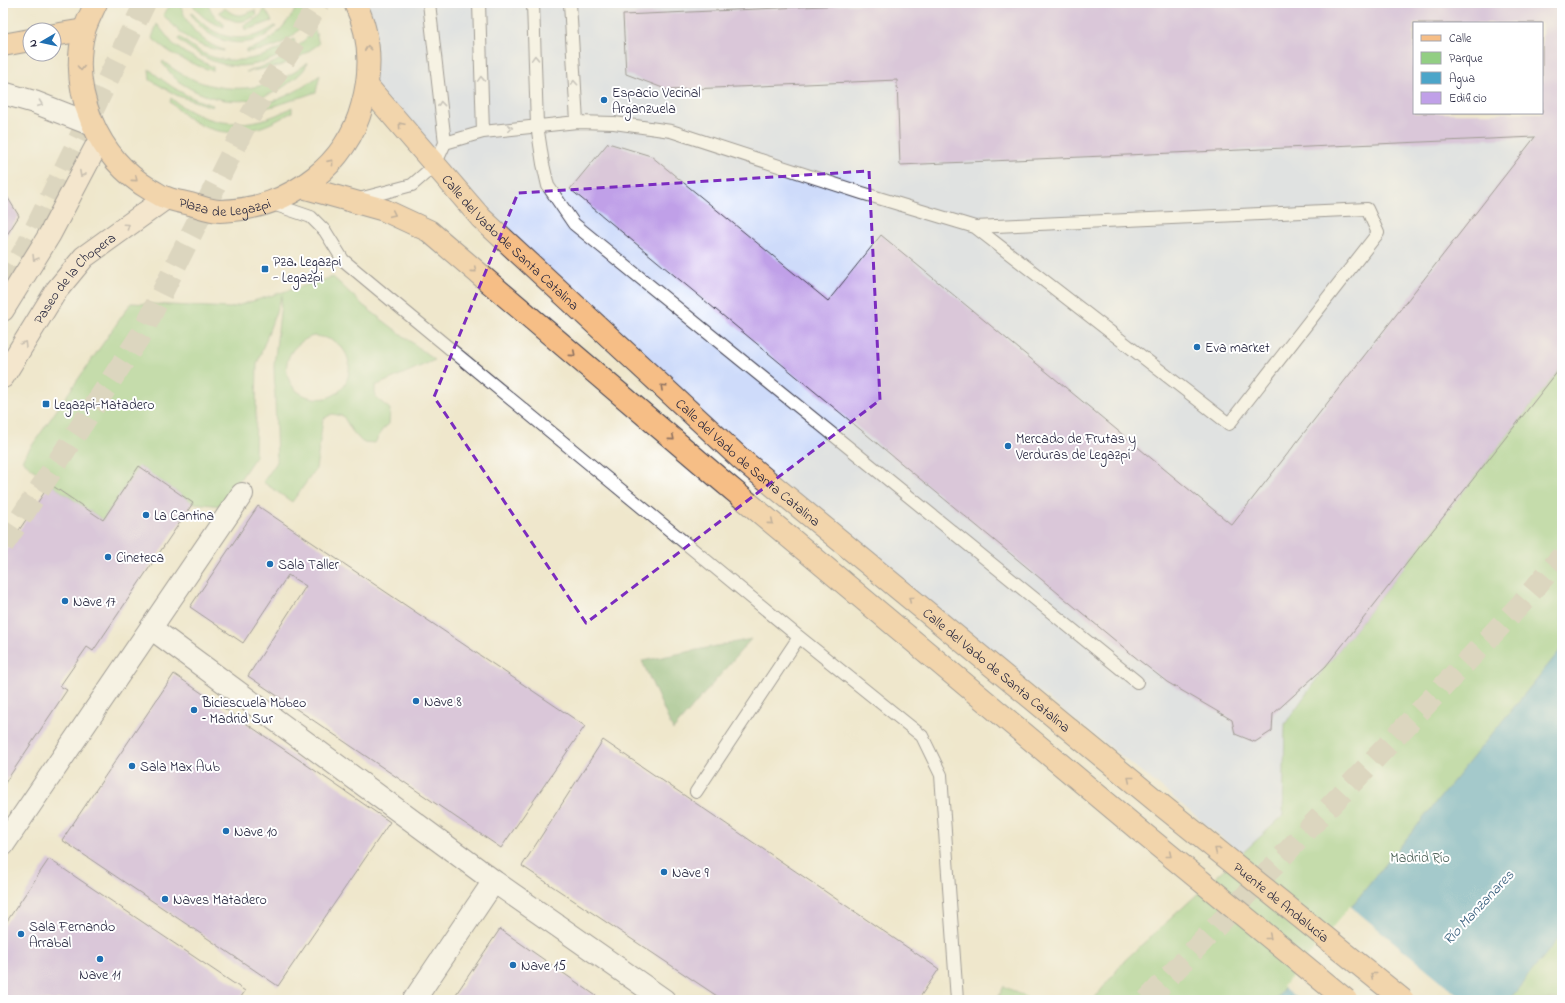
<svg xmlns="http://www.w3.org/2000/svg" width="1565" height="1003" font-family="'Indie Flower',sans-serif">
  <rect width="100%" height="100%" fill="#fff"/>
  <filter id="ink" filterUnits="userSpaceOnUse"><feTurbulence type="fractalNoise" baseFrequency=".025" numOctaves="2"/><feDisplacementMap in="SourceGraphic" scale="8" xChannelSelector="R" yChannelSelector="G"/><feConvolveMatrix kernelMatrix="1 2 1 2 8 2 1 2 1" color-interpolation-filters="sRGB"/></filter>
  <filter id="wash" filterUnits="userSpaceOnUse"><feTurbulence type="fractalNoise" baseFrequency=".012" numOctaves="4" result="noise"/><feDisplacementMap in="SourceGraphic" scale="16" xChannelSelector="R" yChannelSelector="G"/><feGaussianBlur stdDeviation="0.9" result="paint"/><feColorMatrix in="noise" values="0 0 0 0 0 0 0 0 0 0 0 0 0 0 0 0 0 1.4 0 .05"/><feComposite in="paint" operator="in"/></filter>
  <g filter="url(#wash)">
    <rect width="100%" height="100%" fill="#efe7cc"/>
    <path fill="#cedbfa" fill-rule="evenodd" d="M 355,3 L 1562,3 L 1562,366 L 1326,666 L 1285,724 L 1283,816 L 1241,854 L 1157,784 L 741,459 L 481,218 L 368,87 ZM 1414,23 L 1542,23 L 1542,113 L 1414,113 Z"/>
    <path fill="#92ce83" stroke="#5a785f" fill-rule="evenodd" d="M 172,3 L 180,3 C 186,26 202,43 224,50 L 224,51 C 192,46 185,37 163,15 Z
      M 192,3 L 208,3 C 211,13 216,18 224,24 L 224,27 C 210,23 199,16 192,3 Z
      M 299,5 L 309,18 C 290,43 276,49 246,52 L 246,50 C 274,43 283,27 299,5 Z
      M 225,8 C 236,18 241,16 255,10 L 257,15 C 241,24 234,24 219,12 Z
      M 265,9 L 272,21 L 256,27 L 245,30 L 244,26 L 260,16 Z
      M 192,13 C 215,40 245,46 275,26 L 276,27 C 271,31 266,36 261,38 C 234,50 204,38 191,14 Z
      M 157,24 L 173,44 L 185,53 L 213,67 L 213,71 C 186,62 174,57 152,38 Z
      M 315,30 L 319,44 L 297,59 L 279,66 L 246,72 L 273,63 L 290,54 Z
      M 180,37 C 187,43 195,49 203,53 C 232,68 270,58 294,39 L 295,45 C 289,49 283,54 277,57 C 239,74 210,66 179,40 Z
      M 163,61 C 204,96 265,98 307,63 C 306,71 293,80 286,85 C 254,109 210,104 178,81 C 172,76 167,68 162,63 Z
      M 149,69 C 169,86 187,98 213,105 L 212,107 L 178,96 L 150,80 Z
      M 320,75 L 316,92 L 275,106 L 248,110 L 247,107 C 277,103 297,92 320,75 Z
      M 171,98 C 206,128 252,131 292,107 L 292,112 C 258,133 224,142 188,118 C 182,114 176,107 170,102 Z
      M 333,277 L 364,306 L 435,360 L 375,386 L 375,397 L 390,409 L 389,424 L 382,430 L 375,443 L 362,442 L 352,431 L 343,416 L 332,414 L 323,419 L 316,469 L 292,502 L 263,482 L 277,462 L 274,366 L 282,295 L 257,364 L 255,457 L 222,506 L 193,503 L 139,466 L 103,520 L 50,484 L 22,460 L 131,303 L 230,308 ZM 313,336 C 367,338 355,405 314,398 C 305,397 296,392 291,384 C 279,362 293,343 313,336 Z
      M 1562,366 L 1562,1000 L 1093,1000 L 1125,960 L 1283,816 L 1285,724 L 1326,666 Z
      M 1004,986 L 1031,1000 L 997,1000 Z"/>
    <path fill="#75b171" stroke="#4c6a56" d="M 751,639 L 673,730 L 642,661 Z"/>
    <path fill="#4ca5c9" stroke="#376482" d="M 1562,648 L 1562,934 L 1509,1000 L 1275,1000 Z"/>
    <path fill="#efe7cc" d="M 1350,906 L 1464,1000 L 1299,1000 L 1283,987 Z"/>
    <g id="blocks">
      <path fill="#c0a0e8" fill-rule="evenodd" d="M 891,3 L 1562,3 L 1562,366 L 1326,666 L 1273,714 L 1272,731 L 1255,742 L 1235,734 L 1232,720 L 1167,682 L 1140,661 L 570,189 L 608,143 L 651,156 L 828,301 L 881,235 L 1232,525 L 1535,137 L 900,165 L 897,80 L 668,90 L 626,74 L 623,15 ZM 1414,23 L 1542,23 L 1542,113 L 1414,113 Z
        M 3,190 L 19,216 L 3,241 Z
        M 139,466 L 193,503 L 93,651 L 87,647 L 60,686 L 67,690 L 3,786 L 3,554 L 50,484 L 103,520 Z
        M 258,506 L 585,726 L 501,848 L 248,676 L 306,586 L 288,575 L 243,643 L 190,607 Z
        M 174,674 L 390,822 L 278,986 L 62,840 Z
        M 603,740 L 939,969 L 918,1000 L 723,1000 L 522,866 Z
        M 49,859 L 245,991 L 239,1000 L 3,1000 L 3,927 Z
        M 500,929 L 602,1000 L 452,1000 Z"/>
    </g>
  </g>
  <g filter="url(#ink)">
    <use href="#blocks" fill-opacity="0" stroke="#414051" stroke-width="1"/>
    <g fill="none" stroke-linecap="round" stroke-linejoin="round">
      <path stroke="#c6c0af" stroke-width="22" stroke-dasharray="22 11" stroke-linecap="butt" d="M 3,286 L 27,246 L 145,3
        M 3,545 L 142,333 L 249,118 L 319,3
        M 1147,1000 L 1521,604 L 1562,556"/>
      <defs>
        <path id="lane" d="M 479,3 L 483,132
          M 533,3 L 537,125 L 543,164 L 548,186 L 574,224 L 1137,682
          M 570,3 L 577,122
          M 445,143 L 483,132 L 577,122 L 614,123 L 671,131 L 862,193 L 975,227 L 1367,209 L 1378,233 L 1229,424 L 975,227
          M 359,199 L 412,185 L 435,165 L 445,143 L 429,3
          M 270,203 L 311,217 L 325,231 L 343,260 L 391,300 L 799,637 L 922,736 L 941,775 L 957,1000
          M 696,792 L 799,637"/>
        <path id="street" d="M 3,93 L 34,102 L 93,125
          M 151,628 L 495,882 L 664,1000
          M 3,845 L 242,494
          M 414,1000 L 488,890 L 495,882"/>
        <g id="secondary">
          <path d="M 3,310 L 50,234 L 100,139"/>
          <path id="s1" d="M 3,377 L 56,291 L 84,257 L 166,198"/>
        </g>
        <g id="primary">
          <path id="s2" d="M 96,3 C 92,12 87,21 84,31 C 69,91 97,158 151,190 C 156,192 161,197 167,198 C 174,201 183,202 190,204 C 199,206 210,211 220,211 C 256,210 286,200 315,177 C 337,160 355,134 362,106 C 372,71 371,36 355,3"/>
          <path d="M 54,35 L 84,30"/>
          <path d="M 3,45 L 30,40"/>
          <path id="s3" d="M 368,87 L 481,218 L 741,459 L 1160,804"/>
          <path d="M 302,187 L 384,210 L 429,231 L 721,480 L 1139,830"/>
        </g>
      </defs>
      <use href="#lane" stroke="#414051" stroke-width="14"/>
      <use href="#street" stroke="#414051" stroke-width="24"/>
      <use href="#secondary" stroke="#414051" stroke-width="24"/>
      <use href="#primary" stroke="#414051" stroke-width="24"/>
      <use href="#lane" stroke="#fff" stroke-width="12"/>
      <use href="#street" stroke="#fff" stroke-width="22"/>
      <use href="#secondary" stroke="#fbe5cf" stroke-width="22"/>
      <use href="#primary" stroke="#f6be86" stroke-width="22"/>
      <defs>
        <g id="primary-bridge">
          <path id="s4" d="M 1160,804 L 1403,1000"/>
          <path d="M 1139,830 L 1346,1000"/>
        </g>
      </defs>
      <use href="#primary-bridge" stroke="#414051" stroke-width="24" stroke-linecap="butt"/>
      <use href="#primary-bridge" stroke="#f6be86" stroke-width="22"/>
    </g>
    <defs><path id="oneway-chevron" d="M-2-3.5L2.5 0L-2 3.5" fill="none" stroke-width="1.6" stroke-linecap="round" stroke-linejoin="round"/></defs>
    <g stroke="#8c7060">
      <use href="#oneway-chevron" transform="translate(368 48) rotate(-96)"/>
      <use href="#oneway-chevron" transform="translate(81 68) rotate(89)"/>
      <use href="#oneway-chevron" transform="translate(401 125) rotate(-131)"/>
      <use href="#oneway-chevron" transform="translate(331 162) rotate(-51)"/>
      <use href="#oneway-chevron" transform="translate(135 179) rotate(41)"/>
      <use href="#oneway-chevron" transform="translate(393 214) rotate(25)"/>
      <use href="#oneway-chevron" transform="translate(474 270) rotate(40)"/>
      <use href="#oneway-chevron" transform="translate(573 354) rotate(40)"/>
      <use href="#oneway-chevron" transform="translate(663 387) rotate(-137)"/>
      <use href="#oneway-chevron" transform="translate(672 438) rotate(40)"/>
      <use href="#oneway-chevron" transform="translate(771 522) rotate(40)"/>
      <use href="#oneway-chevron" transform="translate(911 599) rotate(-141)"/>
      <use href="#oneway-chevron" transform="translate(1130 779) rotate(-141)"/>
      <use href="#oneway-chevron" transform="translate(1217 850) rotate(-141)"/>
      <use href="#oneway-chevron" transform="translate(1169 855) rotate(39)"/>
      <use href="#oneway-chevron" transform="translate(1269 937) rotate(39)"/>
      <use href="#oneway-chevron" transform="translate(1373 975) rotate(-141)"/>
    </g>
    <g stroke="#9c9ca7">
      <use href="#oneway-chevron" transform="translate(535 58) rotate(-92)"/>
      <use href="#oneway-chevron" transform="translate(481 79) rotate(-92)"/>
      <use href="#oneway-chevron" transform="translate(574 83) rotate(-94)"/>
      <use href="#oneway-chevron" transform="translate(40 104) rotate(21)"/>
      <use href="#oneway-chevron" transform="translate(441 104) rotate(-96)"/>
      <use href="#oneway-chevron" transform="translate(510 128) rotate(-7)"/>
    </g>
    <g stroke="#998d8c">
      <use href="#oneway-chevron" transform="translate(82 174) rotate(118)"/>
      <use href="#oneway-chevron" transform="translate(127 226) rotate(-35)"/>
      <use href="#oneway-chevron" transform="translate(35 258) rotate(121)"/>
      <use href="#oneway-chevron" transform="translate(24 344) rotate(-59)"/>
    </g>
  </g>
  <path d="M0 0H1565V1003H0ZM 869,171 L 880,400 L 586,623 L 434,397 L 518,193 Z" fill="#efe7cc" fill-opacity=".55" fill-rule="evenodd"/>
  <path fill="none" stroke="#7b2cbf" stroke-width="3" stroke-dasharray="8 5" stroke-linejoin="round" d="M 869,171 L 880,400 L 586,623 L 434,397 L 518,193 Z"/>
  <g fill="#1f6fb2" stroke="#fff" stroke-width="1.5">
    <circle cx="604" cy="100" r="4"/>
    <rect x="261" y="265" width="8" height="8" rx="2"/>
    <circle cx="1197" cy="347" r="4"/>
    <rect x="42" y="400" width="8" height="8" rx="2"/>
    <circle cx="1008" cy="446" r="4"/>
    <circle cx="146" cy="515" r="4"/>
    <circle cx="108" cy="557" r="4"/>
    <circle cx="270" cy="564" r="4"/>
    <circle cx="65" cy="601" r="4"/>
    <circle cx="416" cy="701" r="4"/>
    <circle cx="194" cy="710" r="4"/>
    <circle cx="132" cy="766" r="4"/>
    <circle cx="226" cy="831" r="4"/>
    <circle cx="664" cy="872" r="4"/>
    <circle cx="165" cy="899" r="4"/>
    <circle cx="21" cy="934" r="4"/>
    <circle cx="100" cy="959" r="4"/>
    <circle cx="513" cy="965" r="4"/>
  </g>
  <g text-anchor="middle" stroke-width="4" stroke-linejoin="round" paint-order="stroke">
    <g font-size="14" fill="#22223b" stroke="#fff" text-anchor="start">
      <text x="612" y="97">Espacio Vecinal<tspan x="612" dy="16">Arganzuela</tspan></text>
      <text x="273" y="266">Pza. Legazpi<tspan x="273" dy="16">- Legazpi</tspan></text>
      <text x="1205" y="352">Eva market</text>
      <text x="54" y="409">Legazpi-Matadero</text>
      <text x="1016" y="443">Mercado de Frutas y<tspan x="1016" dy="16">Verduras de Legazpi</tspan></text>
      <text x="154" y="520">La Cantina</text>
      <text x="116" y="562">Cineteca</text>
      <text x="278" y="569">Sala Taller</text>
      <text x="73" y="606">Nave 17</text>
      <text x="424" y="706">Nave 8</text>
      <text x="202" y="707">Biciescuela Mobeo<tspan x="202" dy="16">– Madrid Sur</tspan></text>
      <text x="140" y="771">Sala Max Aub</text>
      <text x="234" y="836">Nave 10</text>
      <text x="672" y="877">Nave 9</text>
      <text x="173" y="904">Naves Matadero</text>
      <text x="29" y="931">Sala Fernando<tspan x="29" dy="16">Arrabal</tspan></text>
      <text x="521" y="970">Nave 15</text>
      <text x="100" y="979" text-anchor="middle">Nave 11</text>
    </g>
    <g font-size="14" fill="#22223b" stroke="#fff">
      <text dy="5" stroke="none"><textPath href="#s2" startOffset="292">Plaza de Legazpi</textPath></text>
      <text dy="5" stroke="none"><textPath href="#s3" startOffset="211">Calle del Vado de Santa Catalina</textPath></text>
      <text dy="5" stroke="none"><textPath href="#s1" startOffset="123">Paseo de la Chopera</textPath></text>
      <text dy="5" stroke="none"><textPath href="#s3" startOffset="535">Calle del Vado de Santa Catalina</textPath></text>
      <text dy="5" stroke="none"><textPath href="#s3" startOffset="859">Calle del Vado de Santa Catalina</textPath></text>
      <text dy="5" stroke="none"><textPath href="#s4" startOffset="156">Puente de Andalucía</textPath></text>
    </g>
    <g font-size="14" fill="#495e54" stroke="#fff">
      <text x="1420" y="862">Madrid Río</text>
    </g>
    <g font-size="15" font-style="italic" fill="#355d7b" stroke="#fff">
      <text transform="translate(1478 907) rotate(-47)" y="5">Río Manzanares</text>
    </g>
  </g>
  <rect width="1565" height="1003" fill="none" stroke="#fff" stroke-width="16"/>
  <rect x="1413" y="22" width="130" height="92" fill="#ffffff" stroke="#a7a7b1"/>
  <rect x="1421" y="35" width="20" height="6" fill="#f6be86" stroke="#a7a7b1"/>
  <text x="1449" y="42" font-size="12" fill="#22223b">Calle</text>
  <rect x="1421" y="52" width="20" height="12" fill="#92ce83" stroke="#a7a7b1"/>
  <text x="1449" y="62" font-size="12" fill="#22223b">Parque</text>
  <rect x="1421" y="72" width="20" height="12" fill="#4ca5c9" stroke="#a7a7b1"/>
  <text x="1449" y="82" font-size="12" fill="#22223b">Agua</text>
  <rect x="1421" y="92" width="20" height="12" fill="#c0a0e8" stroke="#a7a7b1"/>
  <text x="1449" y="102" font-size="12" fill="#22223b">Edificio</text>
  <g transform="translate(42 42) rotate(261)"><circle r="19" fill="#ffffff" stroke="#a7a7b1"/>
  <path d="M0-3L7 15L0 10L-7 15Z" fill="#1f6fb2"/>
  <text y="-6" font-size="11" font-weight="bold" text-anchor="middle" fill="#22223b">N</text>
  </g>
</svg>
